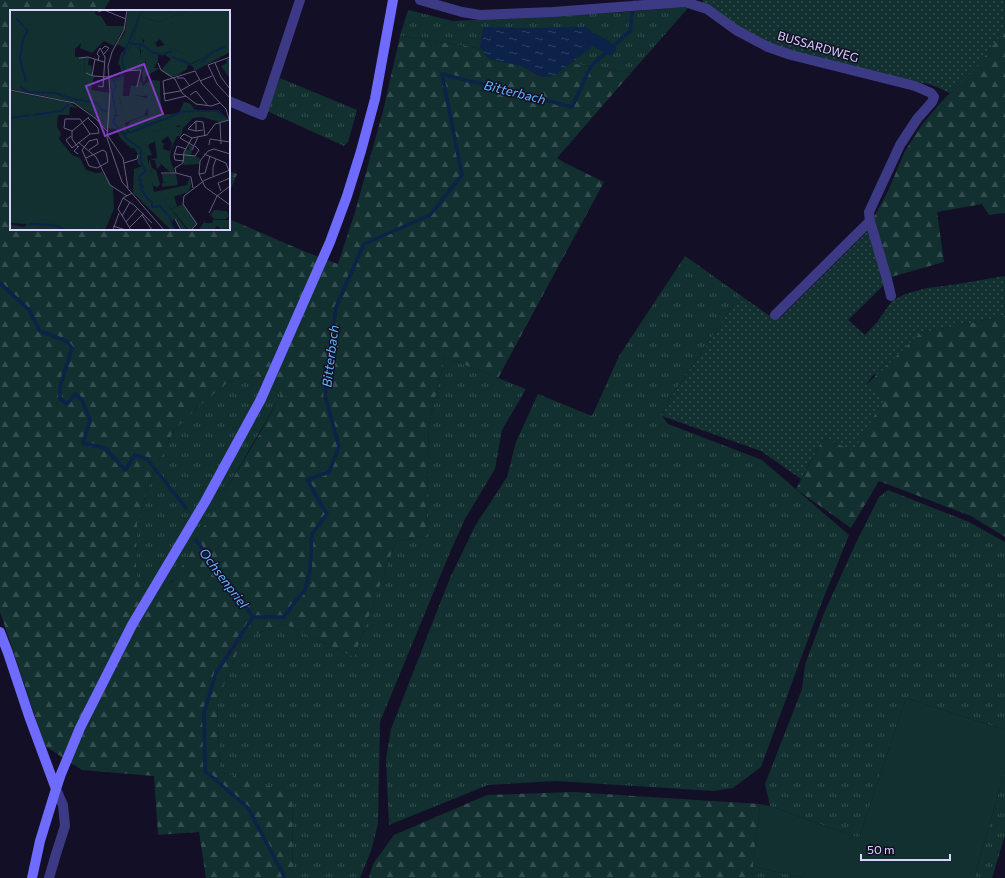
<svg xmlns="http://www.w3.org/2000/svg" width="1005" height="878" font-family="Commissioner,sans-serif">
  <defs>
    <pattern id="grass-tufts" width="24" height="20" patternUnits="userSpaceOnUse"><rect width="24" height="20" fill="#12302f"/><path d="M3 7l-1-3M5 7V3M7 7l1-3M15 17l-1-3M17 17v-4M19 17l1-3" fill="none" stroke="#344d4e"/></pattern>
    <pattern id="forest-firs" width="22" height="20" patternUnits="userSpaceOnUse"><rect width="22" height="20" fill="#12302f"/><path d="M5 1l3.5 6h-7zM16 11l3.5 6h-7z" fill="#344d4e"/></pattern>
    <pattern id="garden-dots" width="8" height="8" patternUnits="userSpaceOnUse"><rect width="8" height="8" fill="#12302f"/><path d="M2 2h.1M6 6h.1" fill="none" stroke="#344d4e" stroke-width="1.8" stroke-linecap="round"/></pattern>
    <pattern id="water-ripples" width="26" height="14" patternUnits="userSpaceOnUse"><rect width="26" height="14" fill="#0c2248"/><path d="M2 4q2-2 4 0t4 0M15 11q2-2 4 0t4 0" fill="none" stroke="#2f4163"/></pattern>
  </defs>
  <rect width="100%" height="100%" fill="#130f26"/>
  <path fill="url(#grass-tufts)" d="M 682,7 L 688,8 L 631,73 L 576,64 L 554,76 L 522,66 L 489,59 L 478,48 L 400,36 L 408,10 L 453,21 L 627,12 Z
    M 280,78 L 357,110 L 348,142 L 344,146 L 267,111 Z
    M 685,256 L 740,295 L 668,402 L 662,416 L 668,424 L 762,460 L 849,535 L 818,612 L 761,767 L 733,788 L 714,791 L 556,781 L 488,785 L 389,825 L 386,759 L 391,729 L 450,578 L 475,526 L 507,477 L 516,442 L 538,394 L 592,416 L 619,356 Z
    M 445,357 L 526,389 L 502,430 L 495,469 L 465,519 L 451,550 L 380,722 L 378,824 L 371,851 L 360,878 L 293,878 L 292,794 L 220,772 L 217,701 L 243,638 L 285,624 L 354,657 L 396,541 L 426,536 L 429,424 Z
    M 250,375 L 263,378 L 281,394 C 258,436 233,477 209,519 C 197,539 187,562 173,580 C 170,584 164,585 160,587 L 137,579 L 136,567 L 137,524 L 152,475 L 174,430 L 198,407 L 228,382 Z
    M 888,490 L 969,522 L 1005,542 L 1005,730 L 906,698 L 859,838 L 770,806 L 765,784 L 802,689 L 805,665 L 824,613 L 855,545 L 879,497 Z
    M 1005,771 L 1005,835 L 992,878 L 974,878 Z
    M 753,866 L 803,878 L 752,878 Z"/>
  <path fill="url(#forest-firs)" fill-rule="evenodd" d="M 0,0 L 110,0 L 103,11 L 11,11 L 11,229 L 229,229 L 229,219 L 306,252 L 338,264 L 355,212 L 383,111 L 400,36 L 478,48 L 489,59 L 522,66 L 542,77 L 554,76 L 576,64 L 631,73 L 557,158 L 565,163 L 604,182 L 498,378 L 445,357 L 429,424 L 426,536 L 396,541 L 354,657 L 285,624 L 243,638 L 217,701 L 220,772 L 292,793 L 293,878 L 206,878 L 199,832 L 158,835 L 154,776 L 82,770 L 45,746 L 0,612 ZM 250,375 L 263,378 L 281,394 L 259,435 L 206,523 L 187,558 L 172,582 L 160,587 L 137,579 L 136,567 L 137,524 L 152,475 L 174,430 L 198,407 L 228,382 Z
    M 1005,29 L 1005,213 L 989,215 L 982,204 L 937,212 L 944,262 L 891,277 L 874,217 L 888,191 L 905,151 L 921,126 L 942,101 L 977,66 Z
    M 229,171 L 237,174 L 229,193 Z
    M 1005,316 L 1005,537 L 971,516 L 879,481 L 851,528 L 796,489 L 824,437 L 853,451 L 866,385 L 920,333 Z
    M 573,792 L 760,804 L 752,878 L 369,878 L 373,864 L 394,835 L 487,795 Z"/>
  <path fill="url(#garden-dots)" d="M 703,0 L 1005,0 L 1005,29 L 978,66 L 950,93 L 932,85 L 831,62 L 770,44 L 736,27 L 702,3 Z
    M 869,230 L 884,285 L 848,320 L 865,335 L 877,322 L 892,301 L 905,294 L 927,288 L 952,285 L 1005,276 L 1005,316 L 920,333 L 876,376 L 874,374 L 866,385 L 884,400 L 853,451 L 824,437 L 801,479 L 761,451 L 662,416 L 668,402 L 740,295 L 770,316 L 773,314 L 780,318 Z"/>
  <path fill="#12302f" d="M 906,698 L 1005,730 L 1005,771 L 974,878 L 803,878 L 753,866 L 760,804 L 770,806 L 859,838 Z"/>
  <path fill="url(#water-ripples)" d="M 483,27 L 525,28 L 587,27 L 592,32 L 593,39 L 591,48 L 554,76 L 541,77 L 522,66 L 489,59 L 480,47 Z"/>
  <g fill="none" stroke-linecap="round" stroke-linejoin="round">
    <path stroke="#0c2248" stroke-width="3.5" d="M 0,283 L 29,310 L 40,331 L 66,341 L 72,348 L 60,387 L 60,399 L 67,404 C 71,400 72,396 76,394 L 82,400 L 90,420 L 83,443 L 105,448 L 125,470 L 135,455 L 147,459 L 186,508
      M 196,540 L 253,617
      M 253,617 L 284,617 L 294,603 L 305,590 L 310,571 L 312,534 L 327,514 L 307,480 L 329,472 L 339,447 L 325,395 L 336,307 L 364,244 L 430,215 L 462,175 L 442,74 L 572,107 L 591,66 L 630,31 L 634,0
      M 253,617 L 216,673 L 204,712 L 205,771 L 248,808 L 283,874 L 284,878"/>
    <path stroke="#0c2248" stroke-width="12" d="M 593,39 L 610,49"/>
    <path stroke="#3d3a85" stroke-width="10" d="M 420,0 L 462,12 L 480,15 L 553,12 L 685,2 L 707,9 L 736,30 L 768,47 L 791,55 L 915,86 L 931,93 L 934,97 L 932,102 L 917,119 L 900,145 L 869,212 L 870,221 L 775,315
      M 229,101 L 262,115 L 300,0
      M 870,221 L 887,279 L 891,296
      M 49,878 L 56,854 L 65,826 L 63,805 L 56,789"/>
    <path stroke="#6f6bff" stroke-width="10" d="M 0,632 L 8,653 L 29,716 L 56,789
      M 32,878 L 40,841 L 56,789 L 61,774 L 80,728 L 132,625 L 205,502 L 261,399 L 330,242 L 347,196 L 361,151 L 375,99 L 393,0"/>
  </g>
  <g text-anchor="middle" stroke-width="3" stroke-linejoin="round" paint-order="stroke">
    <g font-size="12" fill="#d9d4ff" stroke="#130f26">
      <text transform="translate(818 47) rotate(16)" y="4">BUSSARDWEG</text>
    </g>
    <g font-size="13" font-style="italic" fill="#62b6ff" stroke="#130f26">
      <text transform="translate(515 92) rotate(14)" y="5">Bitterbach</text>
      <text transform="translate(330 356) rotate(-83)" y="5">Bitterbach</text>
      <text transform="translate(224 578) rotate(53)" y="5">Ochsenpriel</text>
    </g>
  </g>
  <g transform="translate(10 10)">
    <rect width="220" height="220" fill="#130f26"/>
    <path d="M 118,0 L 133,0 L 129,4 L 124,22 L 115,38 L 107,34 L 115,22 ZM 136,0 L 179,0 L 149,12 L 131,7 L 147,20 L 147,24 L 132,30 L 134,34 L 122,33 L 130,6 ZM 146,33 L 147,37 L 154,35 L 168,41 L 173,43 L 171,48 L 182,54 L 201,43 L 201,46 L 183,57 L 178,54 L 177,59 L 166,66 L 158,66 L 151,60 L 161,49 L 143,37 L 142,35 ZM 134,40 L 134,45 L 139,43 L 148,44 L 148,51 L 140,52 L 131,49 L 131,41 ZM 121,75 L 125,76 L 124,85 L 137,88 L 138,84 L 150,85 L 153,109 L 134,115 L 138,109 L 151,107 L 150,95 L 144,105 L 138,105 L 137,97 L 135,105 L 115,113 L 118,122 L 114,124 L 110,115 L 105,115 L 104,107 L 111,105 L 112,97 L 109,86 L 115,86 L 114,109 L 114,110 L 115,86 L 119,86 ZM 185,99 L 193,102 L 209,101 L 219,110 L 210,112 L 192,107 L 183,108 L 173,118 L 171,126 L 167,126 L 161,139 L 160,149 L 165,163 L 160,162 L 148,151 L 151,155 L 147,159 L 145,150 L 140,150 L 142,158 L 145,159 L 138,162 L 139,150 L 147,148 L 144,122 L 159,117 L 170,117 L 175,110 L 181,109 ZM 158,126 L 162,134 L 160,141 L 153,139 L 154,134 L 151,131 ZM 179,135 L 183,137 L 181,145 L 190,148 L 189,154 L 174,155 L 174,144 L 176,139 L 179,140 Z" fill="#12302f" fill-rule="evenodd"/>
    <path d="M 0,0 L 93,0 L 85,2 L 86,5 L 91,6 L 97,16 L 115,16 L 104,36 L 94,31 L 82,43 L 70,38 L 71,33 L 65,39 L 65,47 L 74,47 L 75,63 L 84,67 L 81,80 L 101,83 L 100,69 L 114,66 L 113,86 L 109,87 L 112,97 L 111,106 L 106,105 L 104,111 L 106,115 L 110,115 L 114,125 L 119,122 L 116,117 L 121,111 L 137,105 L 138,110 L 134,115 L 152,109 L 152,105 L 169,103 L 174,92 L 181,94 L 185,101 L 181,109 L 175,110 L 171,117 L 168,115 L 165,118 L 159,117 L 144,122 L 149,123 L 150,129 L 138,135 L 142,145 L 137,146 L 144,182 L 177,175 L 180,167 L 181,176 L 178,182 L 154,190 L 177,220 L 172,220 L 164,208 L 162,212 L 164,220 L 161,220 L 123,183 L 124,159 L 132,156 L 128,154 L 127,143 L 124,138 L 121,138 L 110,128 L 106,119 L 95,118 L 82,104 L 63,92 L 0,79 ZM 133,0 L 136,0 L 130,6 L 122,33 L 134,34 L 133,22 L 147,23 L 146,20 L 130,19 L 131,7 L 149,12 L 179,0 L 220,0 L 220,42 L 185,61 L 183,57 L 201,46 L 200,44 L 182,53 L 183,56 L 170,47 L 173,43 L 156,37 L 150,29 L 142,35 L 157,45 L 139,43 L 134,46 L 134,40 L 131,41 L 129,35 L 122,35 L 118,41 L 123,42 L 116,60 L 111,61 L 110,55 L 108,54 L 111,43 L 113,42 L 124,22 L 129,4 ZM 220,48 L 220,69 L 211,56 L 217,53 L 216,50 ZM 136,51 L 148,51 L 144,58 L 150,58 L 135,67 L 136,70 L 133,72 L 132,63 ZM 143,70 L 150,71 L 150,85 L 132,86 L 136,75 ZM 0,81 L 60,93 L 68,98 L 60,97 L 59,105 L 48,105 L 47,116 L 51,124 L 49,129 L 62,145 L 70,148 L 76,160 L 86,163 L 92,162 L 103,178 L 104,199 L 95,220 L 0,220 L 0,214 L 14,217 L 17,214 L 0,213 ZM 195,210 L 195,213 L 202,213 L 203,210 L 220,210 L 220,218 L 211,219 L 207,216 L 204,220 L 189,220 Z" fill="#12302f"/>
    <path d="M 122,35 L 129,35 L 131,48 L 136,49 L 132,60 L 116,60 L 117,52 L 123,43 L 118,41 ZM 74,47 L 79,48 L 78,55 L 82,56 L 82,65 L 75,63 ZM 141,69 L 132,86 L 123,85 L 125,76 L 128,77 L 131,70 L 133,76 ZM 164,186 L 167,196 L 161,199 L 154,190 Z" fill="#12302f"/>
    <path d="M 150,95 L 151,107 L 138,109 L 137,105 L 144,105 L 143,96 ZM 142,160 L 146,160 L 150,174 L 148,177 L 143,176 L 139,163 ZM 166,164 L 168,175 L 152,177 L 152,173 L 156,172 L 153,172 L 152,164 ZM 173,194 L 186,212 L 186,216 L 179,220 L 161,199 ZM 204,200 L 217,201 L 219,206 L 216,209 L 204,209 L 200,205 Z" fill="#12302f"/>
    <path fill="none" stroke="#0c2248" stroke-width="2" d="M 6,8 L 14,17M 15,18 L 18,20 L 13,29 L 10,49 L 16,72M 119,33 L 135,36 L 140,41 L 152,45 L 162,41M 205,41 L 216,36M 162,47 L 182,55M 191,52 L 204,41M 114,60 L 112,48 L 128,10M 112,62 L 111,69 L 103,70 L 106,76 L 102,82 L 106,103 L 103,112 L 117,129 L 131,139 L 131,152 L 136,161 L 129,167 L 129,170 L 131,170 L 130,175 L 133,176 L 131,179 L 138,189 L 142,192 L 142,197 L 150,196 L 161,209 L 161,214 L 165,220M 10,77 L 19,82 L 46,83 L 62,89 L 82,92 L 88,94 L 90,99 L 97,101M 186,101 L 208,101 L 213,107M 172,102 L 185,101M 23,105 L 51,101 L 59,94M 0,108 L 21,105M 153,110 L 171,102M 119,123 L 152,110M 19,214 L 44,215 L 55,220"/>
    <path fill="none" stroke="#625e7d" stroke-width="1" d="M 117,0 L 114,20 L 102,42 L 98,56 L 100,82 L 97,128 L 112,172 L 154,220M 88,2 L 94,0 L 116,9M 92,39 L 95,36 L 99,38 L 94,44M 220,47 L 198,55 L 207,74 L 220,88M 69,48 L 78,47 L 94,52M 88,51 L 89,46 L 87,44 L 90,38 L 95,47 L 93,77 L 88,76M 148,53 L 151,60 L 165,69M 205,53 L 211,67 L 220,79M 76,63 L 83,66 L 98,67 L 115,61 L 131,60 L 127,77M 82,66 L 85,49M 167,68 L 174,68 L 179,75M 165,69 L 172,83 L 186,94 L 201,96 L 210,93M 190,71 L 202,66M 0,80 L 64,93 L 85,108 L 97,121M 153,84 L 170,81 L 189,70M 180,85 L 186,81 L 198,96M 176,86 L 155,91 L 153,71 L 185,61 L 192,74 L 216,99 L 220,112M 186,111 L 178,119 L 186,121M 210,113 L 211,134M 193,120 L 186,121 L 186,111 L 193,112 L 195,126M 62,121 L 54,118 L 55,109 L 70,109 L 80,124 L 89,123 L 88,118 L 78,108M 61,126 L 56,130 L 62,138 L 80,124M 98,126 L 113,148 L 118,178M 182,128 L 174,124 L 170,128 L 184,136M 68,132 L 86,147 L 100,175 L 117,186M 199,135 L 200,129 L 220,132M 68,137 L 62,129 L 62,121 L 79,107M 182,140 L 188,127M 68,144 L 64,141 L 69,136M 165,144 L 185,146 L 189,140 L 185,136M 194,144 L 216,153 L 219,161M 220,144 L 204,139 L 198,141 L 190,151 L 189,164 L 195,177 L 220,195M 76,148 L 93,140 L 96,142 L 98,152 L 87,158 L 79,156 L 72,140 L 79,131 L 87,129 L 88,134 L 79,140M 174,151 L 165,150 L 164,145 L 167,136 L 176,139M 114,153 L 127,149 L 128,145M 151,163 L 166,163M 189,164 L 195,163 L 200,146M 203,166 L 203,157 L 206,149M 183,178 L 181,167 L 166,163 L 165,158 L 173,153 L 174,142 L 182,128 L 197,125 L 205,114 L 219,110M 211,181 L 208,173 L 220,168M 113,188 L 124,195 L 142,213M 133,203 L 132,205 L 142,220M 199,203 L 207,186 L 220,176M 112,206 L 120,192M 165,209 L 171,220M 116,212 L 128,198M 103,216 L 116,220M 120,217 L 132,205M 103,220 L 109,203M 121,220 L 108,199 L 113,188 L 122,183M 181,220 L 187,214 L 173,194 L 174,186 L 195,170 L 220,160"/>
    <path fill="#843dc5" fill-opacity="0.15" stroke="#843dc5" stroke-width="2" d="M 134,54 L 153,104 L 95,126 L 76,76 Z"/>
    <rect width="220" height="220" fill="none" stroke="#d9d4ff" stroke-width="2"/>
  </g>
  <path d="M861 854v6h89v-6" fill="none" stroke="#d9d4ff" stroke-width="2"/>
  <text x="867" y="854" font-size="12" fill="#d9d4ff" stroke="#130f26" stroke-width="3" paint-order="stroke">50 m</text>
</svg>
